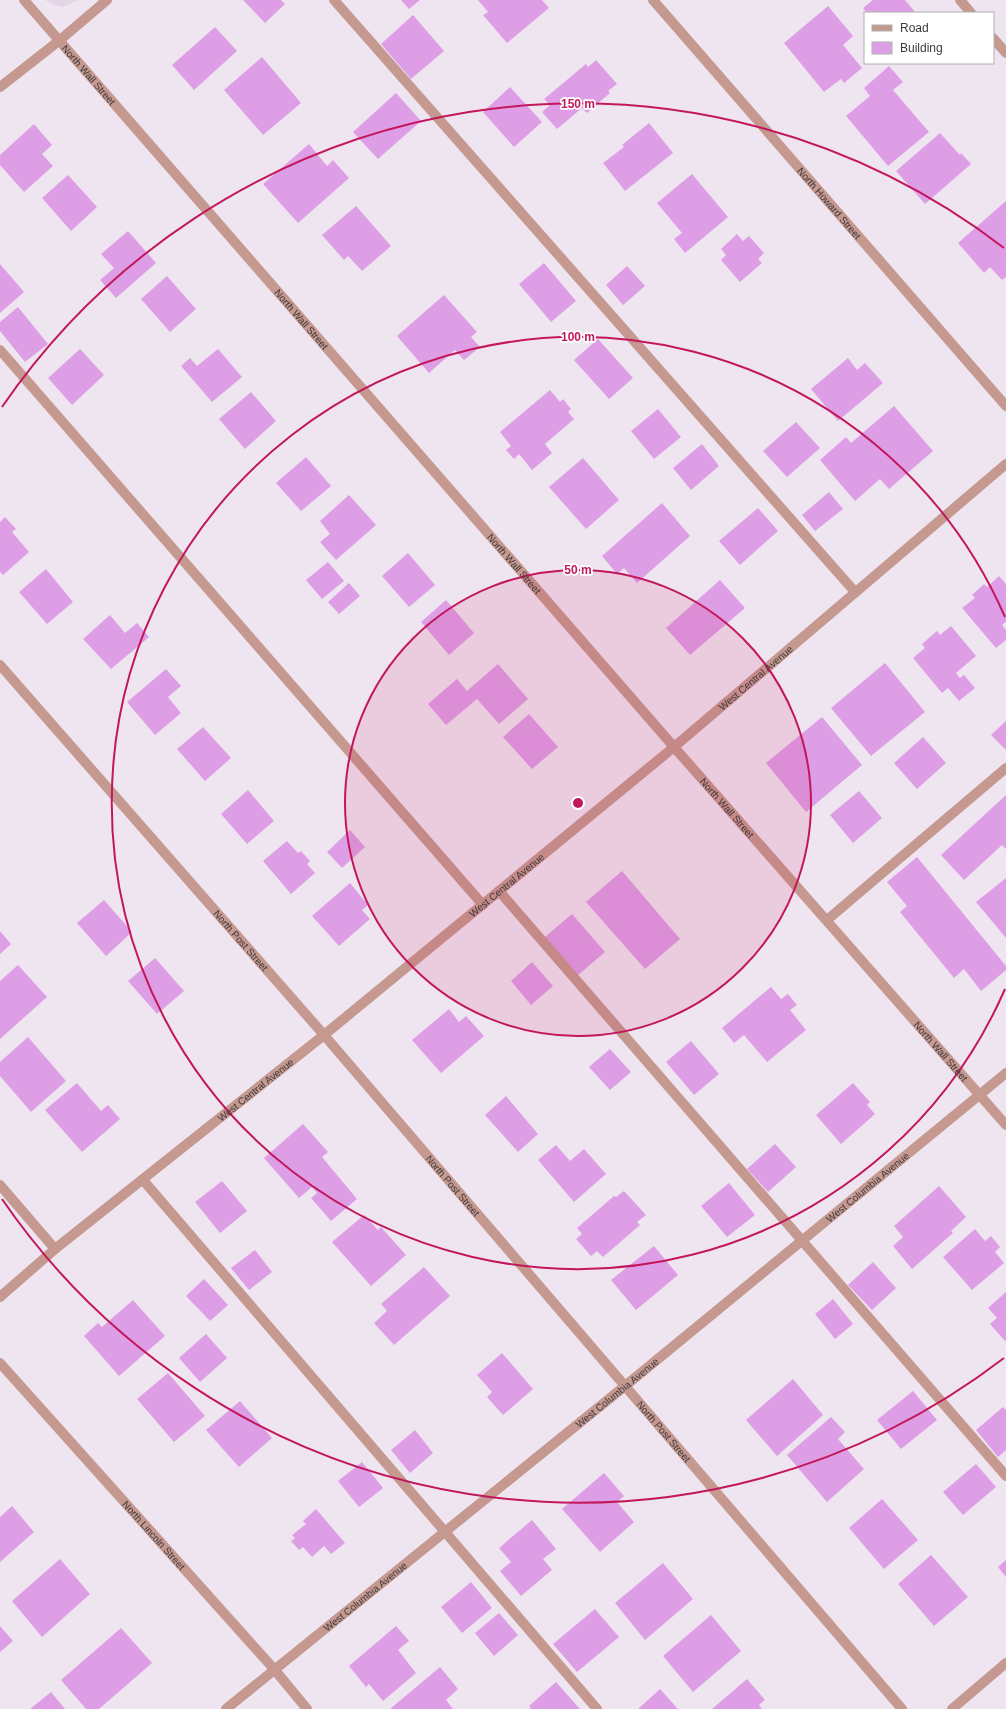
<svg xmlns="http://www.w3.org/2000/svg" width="1006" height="1709" font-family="Arial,sans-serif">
  <rect width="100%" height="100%" fill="#efe5f1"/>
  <path fill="#e4d5e6" d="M 45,0 L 78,0 L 63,7 L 55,5 Z"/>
  <path fill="#de9ee6" d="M 243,0 L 281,0 L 285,4 L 265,23 Z
    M 401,0 L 420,0 L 409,9 Z
    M 478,0 L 542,0 L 549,8 L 507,43 L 483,15 L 488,12 Z
    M 873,0 L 905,0 L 916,13 L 867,13 L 863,8 Z
    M 828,6 L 853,36 L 843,45 L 862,68 L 844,83 L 841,79 L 824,92 L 784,43 Z
    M 413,15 L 444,51 L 411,79 L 381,44 Z
    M 215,27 L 237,51 L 194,90 L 172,65 Z
    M 262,57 L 301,103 L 263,135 L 224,90 Z
    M 596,60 L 617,84 L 608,91 L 610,93 L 587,113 L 582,108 L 557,129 L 542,112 L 550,105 L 544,99 L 586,64 L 588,67 Z
    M 889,66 L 903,82 L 893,90 L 929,132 L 888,166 L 846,116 L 870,96 L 864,88 Z
    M 510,87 L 542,122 L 514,147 L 483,112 Z
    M 396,93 L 421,121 L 378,159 L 353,132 Z
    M 649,123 L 673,153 L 625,191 L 603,163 L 624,147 L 622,145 Z
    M 34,124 L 52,145 L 42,154 L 53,166 L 24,192 L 0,165 L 0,155 Z
    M 940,133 L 960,155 L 961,153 L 971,164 L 925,204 L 896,171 Z
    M 309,144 L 327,166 L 333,160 L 349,178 L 298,223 L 263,184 Z
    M 692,174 L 728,217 L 685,253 L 674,239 L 682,233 L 657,203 Z
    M 68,175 L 97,207 L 71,231 L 42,198 Z
    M 1006,201 L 1006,277 L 1002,280 L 990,267 L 984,273 L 958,243 Z
    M 356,206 L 391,246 L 362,271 L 348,256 L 344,260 L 322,235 Z
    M 128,231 L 156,263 L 116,298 L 100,280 L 114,268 L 101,254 Z
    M 737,234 L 743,241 L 749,236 L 764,253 L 758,259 L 762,263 L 740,282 L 721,260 L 726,255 L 721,249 Z
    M 544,263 L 576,301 L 551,322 L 519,284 Z
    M 0,264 L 24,292 L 0,313 Z
    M 627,266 L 645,286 L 623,305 L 606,285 Z
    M 167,276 L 196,309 L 170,332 L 141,299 Z
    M 444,295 L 477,332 L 471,337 L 480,347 L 464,360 L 455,350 L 429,373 L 397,336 Z
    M 18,307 L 48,344 L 25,362 L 0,331 L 0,322 Z
    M 598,339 L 633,378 L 609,399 L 574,360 Z
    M 80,349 L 104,375 L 72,405 L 48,378 Z
    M 218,349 L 242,377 L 212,402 L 181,366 L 190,358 L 197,366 Z
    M 848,358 L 857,370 L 865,363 L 883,383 L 838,421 L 811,389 Z
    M 550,390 L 560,402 L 563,399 L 571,409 L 568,412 L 574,419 L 545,444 L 552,453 L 532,470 L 519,454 L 514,459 L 506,450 L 511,446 L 500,432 Z
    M 251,392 L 276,421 L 245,449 L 219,419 Z
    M 894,406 L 933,451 L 889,489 L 880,479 L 855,501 L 820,460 L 846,437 L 851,443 Z
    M 658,409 L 681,437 L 654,459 L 631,431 Z
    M 796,422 L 820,448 L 787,477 L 763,451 Z
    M 702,444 L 719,466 L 691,490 L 673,468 Z
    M 306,457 L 331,486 L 301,511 L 276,483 Z
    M 583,458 L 619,500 L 586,529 L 549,487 Z
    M 829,492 L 843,509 L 815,531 L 802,515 Z
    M 349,495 L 376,525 L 336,560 L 320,542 L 330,534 L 320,521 Z
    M 662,503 L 690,536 L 637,583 L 624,568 L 617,574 L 602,556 Z
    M 758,508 L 778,531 L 740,565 L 719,541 Z
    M 5,517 L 16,529 L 12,532 L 29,552 L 3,575 L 0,572 L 0,522 Z
    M 408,553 L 435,585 L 409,607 L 382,576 Z
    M 328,562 L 344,581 L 322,599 L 306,580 Z
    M 46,569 L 73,602 L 47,624 L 19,592 Z
    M 999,576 L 1006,584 L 1006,622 L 1002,625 L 1006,630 L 1006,640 L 996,648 L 962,608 L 975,598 L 972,595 L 984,584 L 987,587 Z
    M 720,580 L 745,608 L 690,655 L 666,628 Z
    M 349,583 L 360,596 L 339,614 L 328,602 Z
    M 446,600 L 474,633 L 449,655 L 421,622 Z
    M 110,615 L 125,633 L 137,623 L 149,637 L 111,669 L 83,639 Z
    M 951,626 L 976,656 L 956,673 L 960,678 L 964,675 L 975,688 L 959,701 L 948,688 L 942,693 L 913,658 L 925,648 L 922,644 L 937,631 L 940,635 Z
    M 885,663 L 925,712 L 871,756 L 831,708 Z
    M 498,664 L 528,699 L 499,724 L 477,699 L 446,725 L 428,704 L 457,679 L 467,691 Z
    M 166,669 L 181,686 L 168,697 L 181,713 L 155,735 L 127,702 Z
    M 529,714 L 558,747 L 532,769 L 503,737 Z
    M 822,717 L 862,765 L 806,812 L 766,763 Z
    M 1006,721 L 1006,750 L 991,735 Z
    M 203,727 L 231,758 L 205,781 L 177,749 Z
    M 923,737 L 946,763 L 917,789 L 894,763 Z
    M 248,790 L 274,821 L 247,844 L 221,814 Z
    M 859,791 L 882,818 L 853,843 L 830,815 Z
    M 1006,795 L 1006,849 L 1002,845 L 964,880 L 941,855 Z
    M 350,830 L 365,847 L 342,868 L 327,852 Z
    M 287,841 L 298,853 L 301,851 L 310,861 L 307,864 L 315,873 L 291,894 L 263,861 Z
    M 917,857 L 1006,966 L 1006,970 L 981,991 L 964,969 L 954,978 L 900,912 L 907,906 L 887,882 Z
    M 622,871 L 680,939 L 645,969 L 586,902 Z
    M 1006,878 L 1006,938 L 976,902 Z
    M 350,883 L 368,905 L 362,910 L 370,919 L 339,946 L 312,916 Z
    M 104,900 L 132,932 L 106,956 L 77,923 Z
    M 572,914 L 605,952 L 577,976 L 545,937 Z
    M 0,931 L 11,944 L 0,954 Z
    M 155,958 L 184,991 L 157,1014 L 128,981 Z
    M 532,962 L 553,986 L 531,1005 L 511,981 Z
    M 18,965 L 47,997 L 0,1039 L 0,981 Z
    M 771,987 L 781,999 L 788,994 L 797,1005 L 790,1010 L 806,1030 L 767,1062 L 744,1035 L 734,1043 L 722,1028 Z
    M 449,1009 L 459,1022 L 466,1016 L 484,1036 L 441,1073 L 412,1040 Z
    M 28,1037 L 66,1081 L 31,1112 L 0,1076 L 0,1062 Z
    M 691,1041 L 719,1074 L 694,1095 L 666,1062 Z
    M 610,1049 L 631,1072 L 610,1090 L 589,1067 Z
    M 77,1083 L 101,1111 L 108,1105 L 120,1119 L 82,1152 L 45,1110 Z
    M 853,1083 L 870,1102 L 867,1105 L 875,1114 L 841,1144 L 816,1115 Z
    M 506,1096 L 538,1134 L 518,1152 L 485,1115 Z
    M 303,1124 L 328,1152 L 322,1157 L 357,1199 L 331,1221 L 311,1198 L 317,1193 L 312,1187 L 299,1198 L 264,1158 Z
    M 775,1144 L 796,1167 L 768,1192 L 747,1169 Z
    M 556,1145 L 570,1161 L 584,1149 L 606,1174 L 574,1202 L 538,1160 Z
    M 222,1181 L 247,1211 L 220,1233 L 195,1202 Z
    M 729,1183 L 755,1215 L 727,1237 L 701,1206 Z
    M 939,1186 L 966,1217 L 951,1231 L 953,1233 L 912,1269 L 893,1246 L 903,1237 L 894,1226 Z
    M 624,1191 L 646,1215 L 637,1222 L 640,1225 L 603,1257 L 597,1251 L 591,1256 L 576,1239 L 582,1234 L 577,1228 L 614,1196 L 616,1197 Z
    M 364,1215 L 378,1230 L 381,1227 L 406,1255 L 371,1286 L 332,1242 Z
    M 975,1229 L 985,1241 L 991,1236 L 1000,1247 L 995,1252 L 1004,1263 L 972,1290 L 943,1257 Z
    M 654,1246 L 678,1275 L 636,1310 L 611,1280 Z
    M 255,1250 L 272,1272 L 249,1290 L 231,1268 Z
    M 873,1262 L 896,1288 L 872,1310 L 848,1285 Z
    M 424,1267 L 450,1296 L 394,1345 L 374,1323 L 387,1311 L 381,1304 Z
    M 204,1279 L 228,1305 L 210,1321 L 186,1296 Z
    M 1006,1292 L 1006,1340 L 1005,1341 L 990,1324 L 997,1318 L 988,1308 Z
    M 833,1299 L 853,1324 L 835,1339 L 815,1314 Z
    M 133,1300 L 165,1336 L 119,1376 L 84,1336 L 98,1323 L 102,1327 Z
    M 206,1334 L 227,1358 L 200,1382 L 179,1358 Z
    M 502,1353 L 533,1389 L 503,1415 L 487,1397 L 492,1392 L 477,1375 Z
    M 168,1373 L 205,1416 L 174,1442 L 137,1399 Z
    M 793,1379 L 823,1415 L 777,1456 L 746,1420 Z
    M 913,1391 L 937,1420 L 901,1449 L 877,1420 Z
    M 240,1401 L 272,1438 L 239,1467 L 206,1430 Z
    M 1003,1407 L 1006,1410 L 1006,1450 L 998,1457 L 976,1430 Z
    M 831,1417 L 845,1432 L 838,1439 L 864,1469 L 827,1502 L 787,1455 Z
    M 415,1430 L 433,1453 L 410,1473 L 391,1450 Z
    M 362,1462 L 383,1488 L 359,1507 L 338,1481 Z
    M 976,1464 L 996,1487 L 963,1515 L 943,1492 Z
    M 604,1473 L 624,1496 L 617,1502 L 634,1522 L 600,1552 L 562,1509 Z
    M 882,1499 L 918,1540 L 884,1569 L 849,1528 Z
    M 12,1506 L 34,1532 L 0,1562 L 0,1517 Z
    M 316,1509 L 345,1543 L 331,1554 L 324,1546 L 312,1557 L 303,1547 L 299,1550 L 291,1541 L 295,1538 L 292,1535 L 306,1524 L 303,1521 Z
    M 532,1520 L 556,1549 L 543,1559 L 552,1570 L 521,1596 L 500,1571 L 511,1562 L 499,1548 Z
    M 931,1555 L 968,1597 L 934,1626 L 898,1584 Z
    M 60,1559 L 90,1594 L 42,1637 L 12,1601 Z
    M 1006,1560 L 1006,1577 L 998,1567 Z
    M 663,1563 L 693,1599 L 645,1640 L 615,1603 Z
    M 471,1582 L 492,1608 L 462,1633 L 441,1607 Z
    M 595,1609 L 619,1637 L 577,1672 L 553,1644 Z
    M 499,1613 L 518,1635 L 494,1656 L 475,1633 Z
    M 711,1615 L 741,1651 L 693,1692 L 663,1656 Z
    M 0,1626 L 13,1641 L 0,1652 Z
    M 396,1626 L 409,1641 L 398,1650 L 416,1673 L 383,1701 L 369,1684 L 366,1687 L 349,1666 Z
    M 121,1628 L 152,1663 L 99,1709 L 86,1709 L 61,1680 Z
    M 440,1667 L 458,1689 L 446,1700 L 453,1709 L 390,1709 Z
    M 747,1679 L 765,1700 L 759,1705 L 762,1709 L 712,1709 Z
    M 556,1682 L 580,1709 L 531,1709 L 529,1706 Z
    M 660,1689 L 678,1709 L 638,1709 Z
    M 51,1692 L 65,1709 L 30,1709 Z"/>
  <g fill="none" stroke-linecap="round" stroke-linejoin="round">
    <path stroke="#c5998f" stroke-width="10" d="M 334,0 L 855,592
      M 960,0 L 971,13
      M 993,38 L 1006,53
      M 0,350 L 483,905
      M 499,891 L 1006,1476
      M 827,920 L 1006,768
      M 143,1180 L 597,1709"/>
    <g stroke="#c5998f" stroke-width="10">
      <path id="s1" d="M 653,0 L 1006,406"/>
      <path d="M 0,87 L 60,40 L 107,0"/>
      <path id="s2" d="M 0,665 L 324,1035 L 902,1709"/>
      <path d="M 0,1185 L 55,1249"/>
      <path id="s3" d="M 0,1297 L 55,1249 L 324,1035 L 674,747"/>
      <path id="s4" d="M 0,1363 L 274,1669 L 307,1709"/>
      <path id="s5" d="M 226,1709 L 625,1386 L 1006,1073"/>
      <path d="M 952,1709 L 1006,1663"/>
    </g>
    <g stroke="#c5998f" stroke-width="10">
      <path id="s6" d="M 24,0 L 674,747 L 1006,1125"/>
      <path id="s7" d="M 674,747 L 1006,464"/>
    </g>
  </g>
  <circle cx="578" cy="803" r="233" fill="#c2185b" fill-opacity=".12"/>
  <g fill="none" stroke="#c2185b" stroke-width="2">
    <circle cx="578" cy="803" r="233"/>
    <path d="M1005 989A466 466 0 1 1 1005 617"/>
    <path d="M1004 1358A699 699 0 0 1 2 1199M2 407A699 699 0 0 1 1004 248"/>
  </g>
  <g text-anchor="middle" stroke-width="3.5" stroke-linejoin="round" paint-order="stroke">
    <g font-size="10" fill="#3d393d" stroke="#fff">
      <text dy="4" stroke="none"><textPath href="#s6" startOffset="99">North Wall Street</textPath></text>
      <text dy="4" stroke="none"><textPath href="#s1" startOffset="269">North Howard Street</textPath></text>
      <text dy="4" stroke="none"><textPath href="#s6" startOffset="423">North Wall Street</textPath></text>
      <text dy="4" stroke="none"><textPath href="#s6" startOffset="747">North Wall Street</textPath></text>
      <text dy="4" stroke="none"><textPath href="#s7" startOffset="107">West Central Avenue</textPath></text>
      <text dy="4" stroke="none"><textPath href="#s6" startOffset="1071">North Wall Street</textPath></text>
      <text dy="4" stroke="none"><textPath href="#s3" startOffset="653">West Central Avenue</textPath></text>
      <text dy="4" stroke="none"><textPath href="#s2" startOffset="366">North Post Street</textPath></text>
      <text dy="4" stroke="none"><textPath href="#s6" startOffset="1395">North Wall Street</textPath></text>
      <text dy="4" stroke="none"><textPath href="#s3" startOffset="329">West Central Avenue</textPath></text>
      <text dy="4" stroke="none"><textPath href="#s2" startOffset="690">North Post Street</textPath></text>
      <text dy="4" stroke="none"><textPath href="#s5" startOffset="827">West Columbia Avenue</textPath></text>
      <text dy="4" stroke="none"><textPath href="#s5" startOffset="503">West Columbia Avenue</textPath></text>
      <text dy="4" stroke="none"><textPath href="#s2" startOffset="1014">North Post Street</textPath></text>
      <text dy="4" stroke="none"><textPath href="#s4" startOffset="231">North Lincoln Street</textPath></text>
      <text dy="4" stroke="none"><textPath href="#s5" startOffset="179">West Columbia Avenue</textPath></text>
    </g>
  </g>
  <circle cx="578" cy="803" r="6" fill="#c2185b" stroke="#fff" stroke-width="2"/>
  <g font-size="12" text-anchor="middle" font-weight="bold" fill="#c2185b" stroke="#fff" stroke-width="3.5" stroke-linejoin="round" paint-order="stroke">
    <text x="578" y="108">150 m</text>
    <text x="578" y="341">100 m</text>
    <text x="578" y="574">50 m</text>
  </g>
  <rect x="864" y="12" width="130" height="52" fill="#ffffff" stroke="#b1b0b1"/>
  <rect x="872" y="25" width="20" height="6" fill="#c5998f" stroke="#b1b0b1"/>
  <text x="900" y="32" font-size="12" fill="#3d393d">Road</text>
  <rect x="872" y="42" width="20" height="12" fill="#de9ee6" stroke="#b1b0b1"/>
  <text x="900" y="52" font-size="12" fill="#3d393d">Building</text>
</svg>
